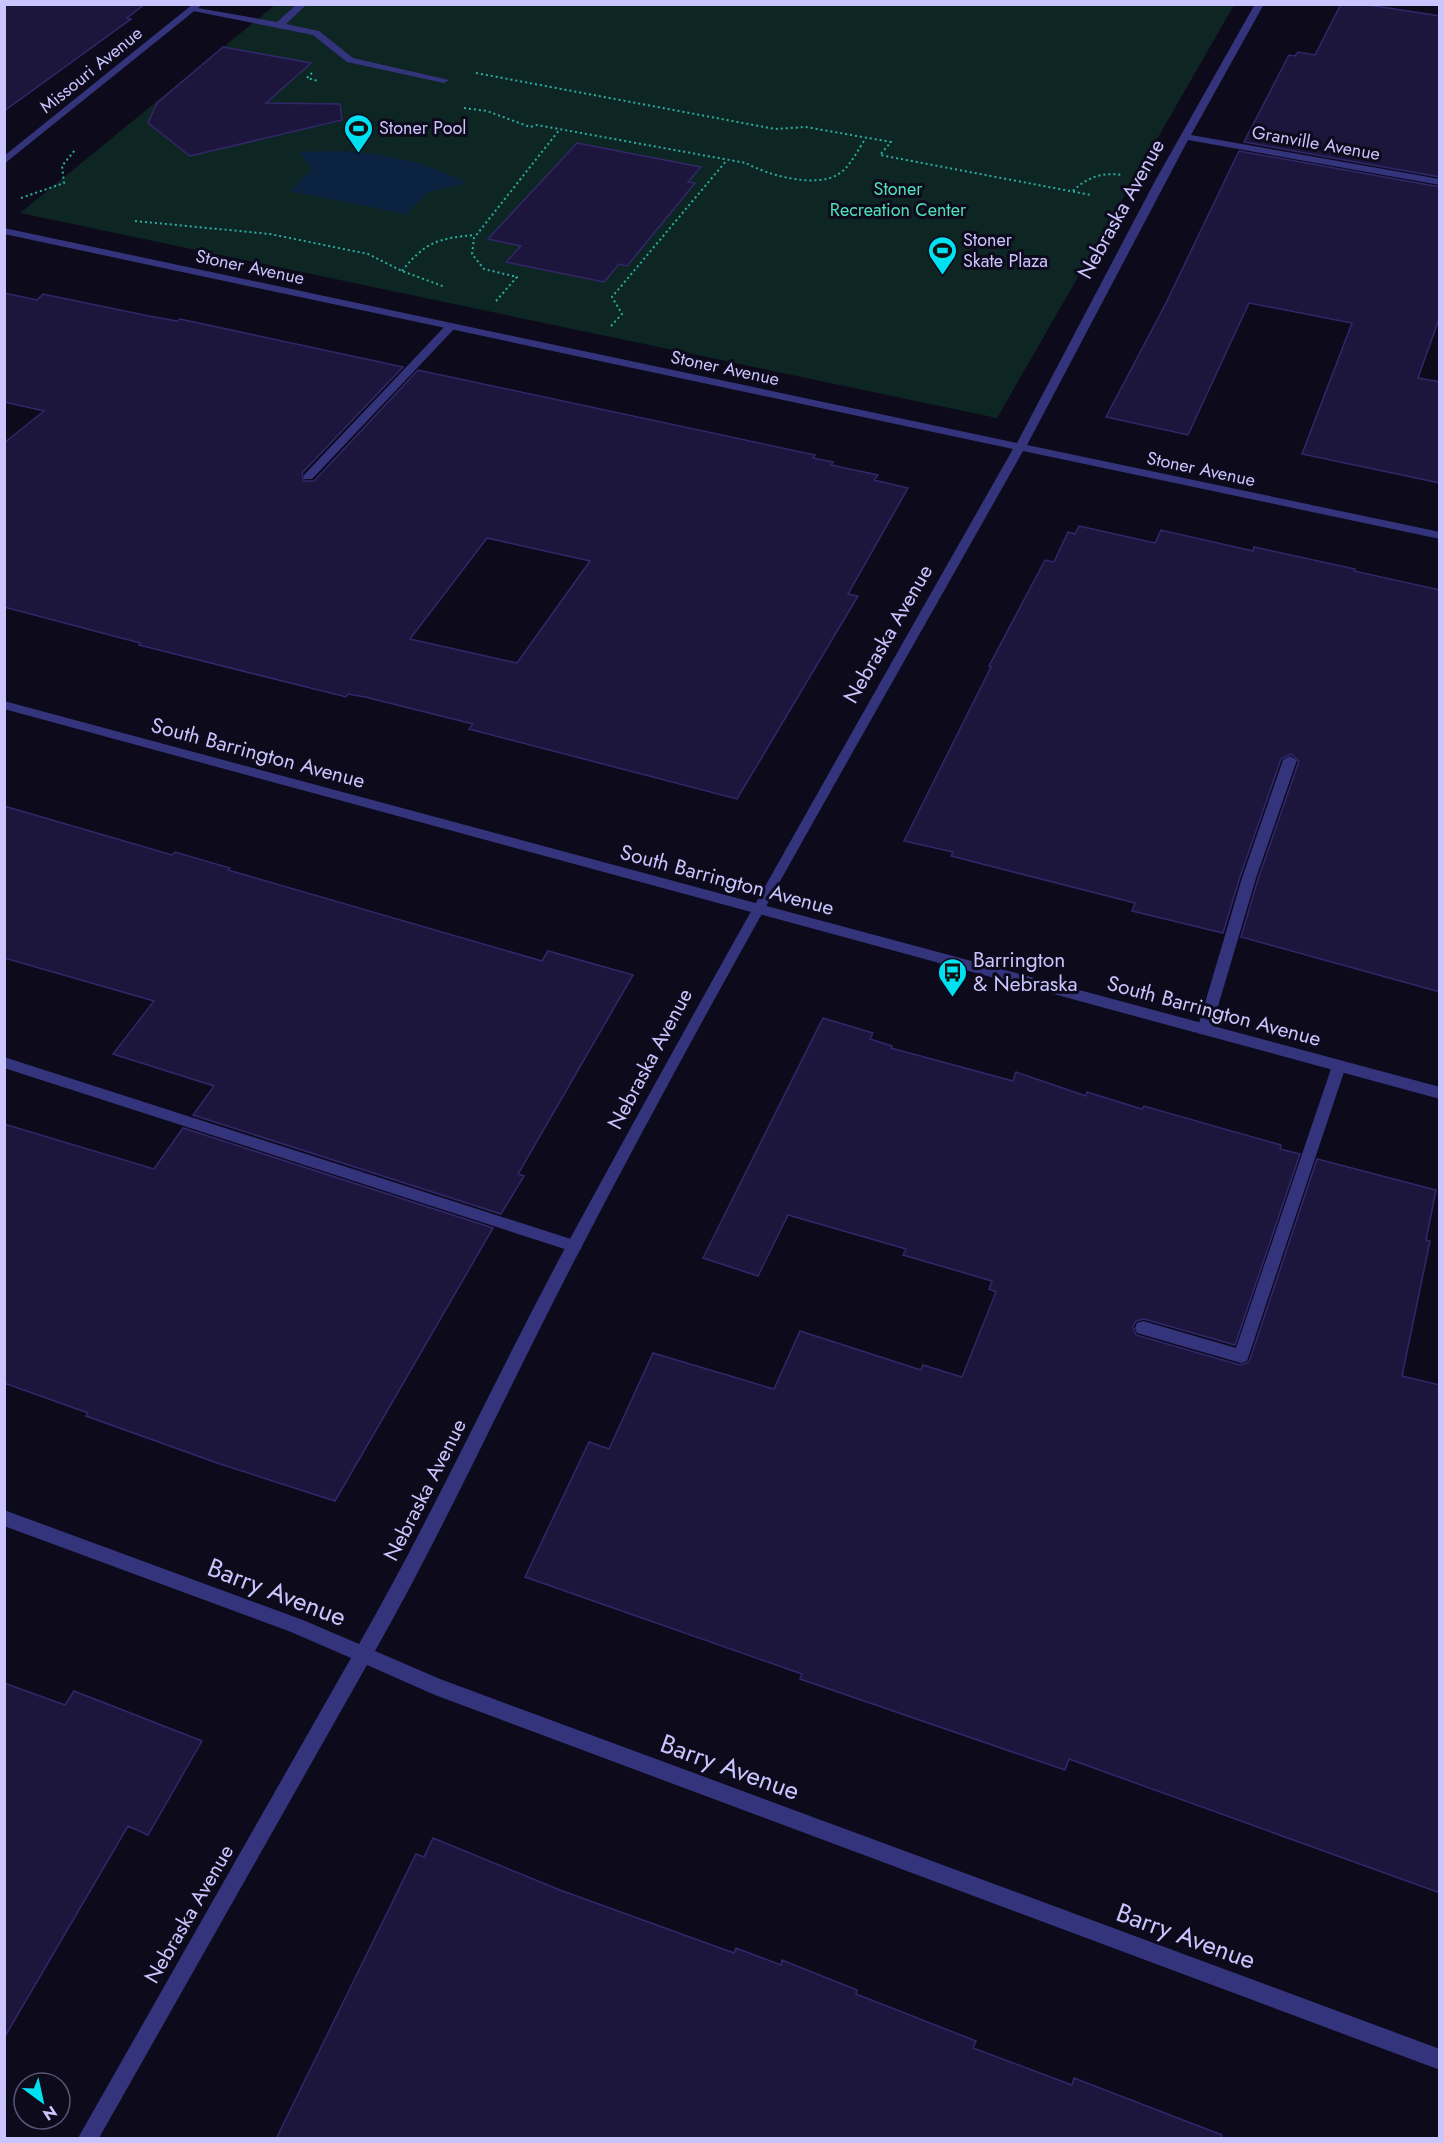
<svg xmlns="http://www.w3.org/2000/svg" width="1444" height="2143" font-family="Jost,sans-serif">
  <rect width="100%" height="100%" fill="#0d0a1c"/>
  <path fill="#0d2624" d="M 275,5 L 1234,5 L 997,418 L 20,213 Z"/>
  <path fill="#0a2140" d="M 340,151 C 385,154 427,161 466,183 L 428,192 L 406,214 L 290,191 L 312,170 L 300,152 Z"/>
  <path fill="#1c163d" stroke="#32276a" stroke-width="1.5" fill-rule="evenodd" d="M 4,4 L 145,4 L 127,18 L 131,19 L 4,111 Z
    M 1341,4 L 1362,4 L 1440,16 L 1440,177 L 1244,142 L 1289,55 L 1295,56 L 1298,52 L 1315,55 Z
    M 223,47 L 311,63 L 266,103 L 340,104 L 342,120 L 190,156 L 148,123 L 157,103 Z
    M 577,143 L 701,167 L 688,182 L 695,183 L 627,266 L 619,264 L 604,282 L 506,262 L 521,246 L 488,239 Z
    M 1239,151 L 1440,187 L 1440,316 L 1418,378 L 1440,382 L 1440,483 L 1302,454 L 1352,323 L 1249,303 L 1188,435 L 1106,417 L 1166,303 Z
    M 4,293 L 37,300 L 43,294 L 149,316 L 177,321 L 180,319 L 403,367 L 302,473 L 304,481 L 314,481 L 418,370 L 815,455 L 813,458 L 833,462 L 831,465 L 878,475 L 874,480 L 908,488 L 848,594 L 858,596 L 737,799 L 469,729 L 473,724 L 365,697 L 348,694 L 346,697 L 139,645 L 140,643 L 4,607 L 4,443 L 44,411 L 4,402 ZM 487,538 L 590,561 L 517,663 L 410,639 Z
    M 1079,526 L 1155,543 L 1161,530 L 1253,551 L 1254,547 L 1355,569 L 1354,571 L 1440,590 L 1440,992 L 1241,937 L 1258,879 L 1299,761 L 1291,754 L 1281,759 L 1240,877 L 1223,933 L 1132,911 L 1135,903 L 951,856 L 953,852 L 904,841 L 991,667 L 989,666 L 1045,560 L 1054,562 L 1068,532 L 1075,534 Z
    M 4,806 L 172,855 L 175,852 L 230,868 L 228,870 L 542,961 L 548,951 L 633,975 L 518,1174 L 524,1176 L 501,1214 L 193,1115 L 214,1086 L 113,1054 L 154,1001 L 4,958 Z
    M 823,1018 L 873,1033 L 870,1039 L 892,1046 L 891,1048 L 1013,1081 L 1016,1072 L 1086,1096 L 1087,1092 L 1142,1109 L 1144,1106 L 1281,1145 L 1280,1149 L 1300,1154 L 1235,1345 L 1144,1319 L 1136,1321 L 1133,1327 L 1136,1335 L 1240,1365 L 1249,1362 L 1317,1159 L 1436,1190 L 1426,1240 L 1430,1241 L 1402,1376 L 1440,1385 L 1440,1893 L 1069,1759 L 1065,1770 L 800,1679 L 802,1674 L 525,1577 L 589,1442 L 609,1449 L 653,1353 L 774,1389 L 800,1331 L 921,1370 L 923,1365 L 962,1377 L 996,1292 L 989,1289 L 992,1281 L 903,1255 L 906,1249 L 788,1215 L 758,1276 L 703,1258 Z
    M 4,1124 L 154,1169 L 183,1128 L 493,1228 L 335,1501 L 220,1464 L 86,1416 L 88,1413 L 4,1383 Z
    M 4,1683 L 65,1705 L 74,1691 L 202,1741 L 148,1835 L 128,1826 L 4,2038 Z
    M 433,1838 L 560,1890 L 734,1953 L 736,1948 L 781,1965 L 782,1960 L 857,1990 L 856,1994 L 976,2041 L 973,2048 L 1072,2085 L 1074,2078 L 1222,2135 L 1221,2139 L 276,2139 L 416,1854 L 424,1857 Z"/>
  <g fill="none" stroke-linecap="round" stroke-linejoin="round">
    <path stroke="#29afa2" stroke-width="2" stroke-dasharray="2 3" stroke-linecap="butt" d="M 312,73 L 307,78 L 318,81
      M 476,73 L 775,129 L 806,127 L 891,142 L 880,155 L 1091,195
      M 464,108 L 487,111 L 530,127 L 537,125 L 746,163 C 767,175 814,188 837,175 C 850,168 858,149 866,138
      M 1073,191 C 1087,177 1103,172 1122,175
      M 21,198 L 64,183 L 62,166 L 75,150
      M 135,221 L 270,234 L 368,254 L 402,271 L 445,287
      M 402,271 C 425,242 439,238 475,235
      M 496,301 L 517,277 L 484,269 L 472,254 L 474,238 L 560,129
      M 611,326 L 622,314 L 612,297 L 727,160"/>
    <path fill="#34347c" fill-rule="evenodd" d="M 297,4 L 307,4 L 286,24 L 319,31 L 353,58 L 449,80 L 444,83 L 347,62 L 313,35 L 188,10 L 192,7 L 277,22 Z
      M 451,323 L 455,324 L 455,328 L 312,479 L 304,479 L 304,475 L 447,324 Z
      M 1290,756 L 1297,760 L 1256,878 L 1211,1030 L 1209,1034 L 1199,1034 L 1197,1030 L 1242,878 L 1283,760 Z
      M 4,1057 L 574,1240 L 580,1242 L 582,1246 L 580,1250 L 574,1252 L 4,1068 Z
      M 1339,1060 L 1344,1062 L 1346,1066 L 1247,1361 L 1241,1363 L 1137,1333 L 1135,1328 L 1137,1323 L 1143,1321 L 1236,1348 L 1332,1066 L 1334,1062 Z"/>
    <path fill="#34347c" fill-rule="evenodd" d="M 193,4 L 203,4 L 4,164 L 4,156 Z
      M 1255,4 L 1264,4 L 1191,135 L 1440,179 L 1440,185 L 1188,140 L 1027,445 L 1440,532 L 1440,539 L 1023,451 C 874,716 721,979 581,1248 C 511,1382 449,1520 375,1651 L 440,1679 L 1440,2049 L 1440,2070 L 435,1695 L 367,1665 L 99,2138 L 78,2138 L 351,1658 L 291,1632 L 4,1526 L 4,1510 L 303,1620 L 359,1644 C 435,1511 498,1372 571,1237 C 715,972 864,711 1013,449 L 4,234 L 4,228 L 1017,443 L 1155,181 Z"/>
    <path fill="#34347c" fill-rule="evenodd" d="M 4,701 L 1440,1087 L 1440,1099 L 4,709 Z"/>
  </g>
  <defs>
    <symbol id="stadium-pin" viewBox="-11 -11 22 30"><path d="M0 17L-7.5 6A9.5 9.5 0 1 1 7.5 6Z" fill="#00e1f0" stroke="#0d0a1c"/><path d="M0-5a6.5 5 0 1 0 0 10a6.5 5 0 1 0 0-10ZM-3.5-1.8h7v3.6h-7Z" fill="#111"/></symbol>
    <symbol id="bus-pin" viewBox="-11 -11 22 30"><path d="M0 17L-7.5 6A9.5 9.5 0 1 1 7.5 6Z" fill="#00e1f0" stroke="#0d0a1c"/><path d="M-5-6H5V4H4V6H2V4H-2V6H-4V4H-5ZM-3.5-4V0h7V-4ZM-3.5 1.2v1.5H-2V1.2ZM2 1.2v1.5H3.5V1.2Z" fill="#111"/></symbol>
  </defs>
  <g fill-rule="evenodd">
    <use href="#stadium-pin" x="342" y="112" width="33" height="45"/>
    <use href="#stadium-pin" x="926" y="234" width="33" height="45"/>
    <use href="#bus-pin" x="936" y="956" width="33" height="45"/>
  </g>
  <g text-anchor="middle" stroke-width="6" stroke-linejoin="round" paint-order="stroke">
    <g font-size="18" fill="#cac5ff" stroke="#0d0a1c">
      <text transform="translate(91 70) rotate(-39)" y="6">Missouri Avenue</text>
      <text transform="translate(1316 143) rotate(10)" y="6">Granville Avenue</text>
      <text transform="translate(250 267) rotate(12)" y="6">Stoner Avenue</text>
      <text transform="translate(725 368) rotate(12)" y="6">Stoner Avenue</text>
      <text transform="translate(1201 469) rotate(12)" y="6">Stoner Avenue</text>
    </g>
    <g font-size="18" fill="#cac5ff" stroke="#0d0a1c" text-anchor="start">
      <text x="379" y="134">Stoner Pool</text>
      <text x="963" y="246">Stoner<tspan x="963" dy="21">Skate Plaza</tspan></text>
    </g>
    <g font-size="18" fill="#4fe1b7" stroke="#0d0a1c">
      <text x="898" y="195">Stoner<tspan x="898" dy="21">Recreation Center</tspan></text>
    </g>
    <g font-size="21" fill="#cac5ff" stroke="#0d0a1c">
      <text transform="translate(1121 209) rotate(-61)" y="7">Nebraska Avenue</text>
      <text transform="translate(888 634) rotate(-60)" y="7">Nebraska Avenue</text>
      <text transform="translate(258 753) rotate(15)" y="7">South Barrington Avenue</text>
      <text transform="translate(727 880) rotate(15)" y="7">South Barrington Avenue</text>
      <text transform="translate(1214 1011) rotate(15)" y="7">South Barrington Avenue</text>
      <text transform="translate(650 1059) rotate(-62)" y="7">Nebraska Avenue</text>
      <text transform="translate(425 1490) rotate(-63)" y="7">Nebraska Avenue</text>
      <text transform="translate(189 1914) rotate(-60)" y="7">Nebraska Avenue</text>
    </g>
    <g font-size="21" fill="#cac5ff" stroke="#0d0a1c" text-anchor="start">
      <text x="973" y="967">Barrington<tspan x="973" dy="24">&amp; Nebraska</tspan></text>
    </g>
    <g font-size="26" fill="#cac5ff" stroke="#0d0a1c">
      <text transform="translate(277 1592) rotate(21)" y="9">Barry Avenue</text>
      <text transform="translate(730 1767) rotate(20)" y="9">Barry Avenue</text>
      <text transform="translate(1186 1936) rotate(20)" y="9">Barry Avenue</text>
    </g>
  </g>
  <rect width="1444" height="2143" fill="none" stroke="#cac5ff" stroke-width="12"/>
  <g transform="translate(42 2101) rotate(147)"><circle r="28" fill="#0d0a1c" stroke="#595577" stroke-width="1.5"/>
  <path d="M0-4.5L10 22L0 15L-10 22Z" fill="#00e1f0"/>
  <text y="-9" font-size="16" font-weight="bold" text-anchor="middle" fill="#cac5ff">N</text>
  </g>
</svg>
